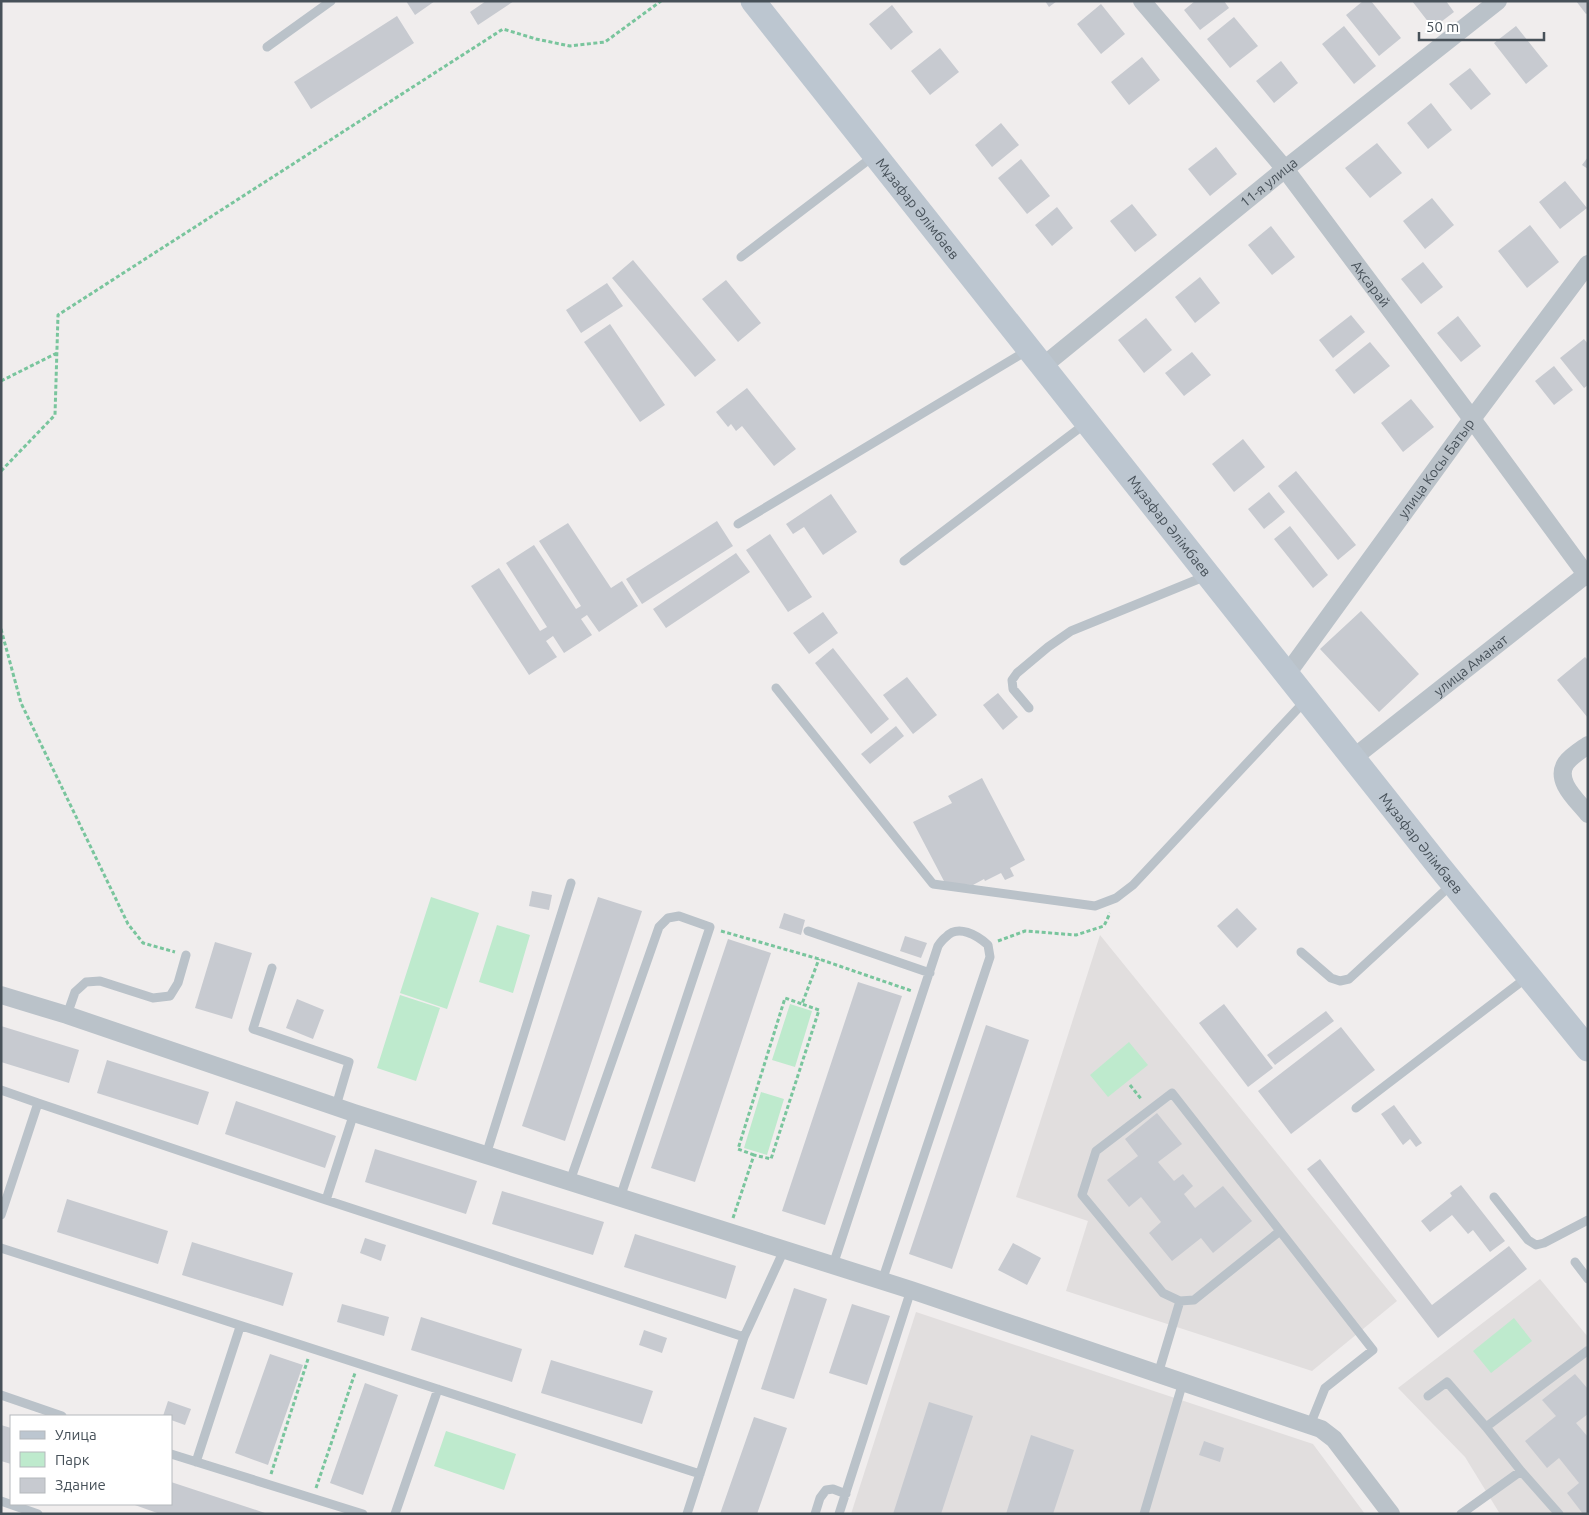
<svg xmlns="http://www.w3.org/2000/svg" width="1589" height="1515" font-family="Ubuntu,sans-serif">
  <rect width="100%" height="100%" fill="#f0eded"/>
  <path fill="#e1dede" d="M 1100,935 L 1397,1301 L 1312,1371 L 1066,1291 L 1088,1221 L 1016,1197 Z
    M 1540,1279 L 1588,1337 L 1588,1514 L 1500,1514 L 1465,1457 L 1398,1388 Z
    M 916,1312 L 1313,1444 L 1365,1514 L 851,1514 Z"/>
  <path fill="#beeacd" d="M 431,897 L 479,913 L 447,1009 L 400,993 Z
    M 497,925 L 530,935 L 513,993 L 479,982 Z
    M 400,995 L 440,1008 L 416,1081 L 377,1068 Z
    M 790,1004 L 812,1011 L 795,1067 L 772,1060 Z
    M 1129,1042 L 1148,1065 L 1108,1097 L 1090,1075 Z
    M 761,1092 L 784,1099 L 767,1155 L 744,1148 Z
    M 1514,1318 L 1532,1341 L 1491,1373 L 1473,1351 Z
    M 446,1431 L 516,1454 L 504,1490 L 434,1466 Z"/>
  <path fill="#c7cad0" d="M 406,1 L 435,1 L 415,15 Z
    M 486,1 L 514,1 L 478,25 L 470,12 Z
    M 1045,1 L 1057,1 L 1049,7 Z
    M 1195,1 L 1224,1 L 1229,8 L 1200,30 L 1184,10 Z
    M 1363,1 L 1371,1 L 1401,38 L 1379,56 L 1346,15 Z
    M 1412,1 L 1446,1 L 1454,12 L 1433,28 Z
    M 1576,1 L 1588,1 L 1588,13 L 1586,14 Z
    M 1101,4 L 1125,34 L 1101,54 L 1077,24 Z
    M 892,5 L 913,32 L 891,50 L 869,24 Z
    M 397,16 L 414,43 L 311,109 L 294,82 Z
    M 1234,17 L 1258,46 L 1230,68 L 1207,39 Z
    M 1344,26 L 1376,66 L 1354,84 L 1322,44 Z
    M 1516,26 L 1548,66 L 1526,84 L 1494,43 Z
    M 940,48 L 959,72 L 930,95 L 911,71 Z
    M 1142,57 L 1160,80 L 1129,105 L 1111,82 Z
    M 1281,61 L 1298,83 L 1274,103 L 1256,81 Z
    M 1470,68 L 1491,94 L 1471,110 L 1449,84 Z
    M 1431,103 L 1452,130 L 1428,149 L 1407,123 Z
    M 1001,123 L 1019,145 L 992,167 L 975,145 Z
    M 1377,143 L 1402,173 L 1370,198 L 1345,168 Z
    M 1216,147 L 1237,174 L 1210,196 L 1188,169 Z
    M 1588,157 L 1588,169 L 1582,165 Z
    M 1021,159 L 1050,196 L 1027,214 L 998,178 Z
    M 1565,181 L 1587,208 L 1560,229 L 1539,202 Z
    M 1432,198 L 1454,225 L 1425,249 L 1403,221 Z
    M 1132,204 L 1157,235 L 1135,252 L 1110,221 Z
    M 1057,207 L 1073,228 L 1052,246 L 1035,225 Z
    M 1530,225 L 1559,262 L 1527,288 L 1498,251 Z
    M 1271,226 L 1295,257 L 1272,275 L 1248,245 Z
    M 633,260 L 716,360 L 695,377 L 612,278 Z
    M 1423,262 L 1443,287 L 1421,304 L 1401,279 Z
    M 1200,277 L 1220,303 L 1195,323 L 1175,297 Z
    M 726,280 L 761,323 L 738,342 L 702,299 Z
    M 607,283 L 623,306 L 581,333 L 566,310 Z
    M 1351,315 L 1365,332 L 1333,358 L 1319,340 Z
    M 1458,316 L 1481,346 L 1461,362 L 1437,333 Z
    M 1146,318 L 1172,350 L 1144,373 L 1118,340 Z
    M 610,324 L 665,405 L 640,422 L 584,342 Z
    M 1584,339 L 1588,344 L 1588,385 L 1584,388 L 1560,358 Z
    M 1370,342 L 1390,366 L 1354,394 L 1335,370 Z
    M 1192,352 L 1211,375 L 1184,396 L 1165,373 Z
    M 1554,366 L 1573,390 L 1554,405 L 1535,381 Z
    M 747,388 L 796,449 L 774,466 L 742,426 L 736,431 L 731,424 L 728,427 L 716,412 Z
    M 1411,399 L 1434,427 L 1403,452 L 1381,423 Z
    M 1243,439 L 1265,467 L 1234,492 L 1212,464 Z
    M 1296,471 L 1356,545 L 1338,560 L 1278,486 Z
    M 1269,492 L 1285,512 L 1264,529 L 1248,509 Z
    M 831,494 L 857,532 L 823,555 L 804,527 L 793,534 L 786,524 Z
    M 717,521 L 733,546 L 642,604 L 626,579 Z
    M 568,523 L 611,588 L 622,581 L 638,606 L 599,632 L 587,615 L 581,619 L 592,635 L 564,653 L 553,636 L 546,641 L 557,657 L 529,675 L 471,586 L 499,568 L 540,631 L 547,627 L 506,563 L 534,545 L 576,609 L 581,606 L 539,541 Z
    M 1290,526 L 1328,575 L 1313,588 L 1274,539 Z
    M 770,534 L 812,597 L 788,612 L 746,550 Z
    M 736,553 L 750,572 L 666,628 L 653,609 Z
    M 1361,611 L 1419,674 L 1379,712 L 1320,649 Z
    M 823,612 L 838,633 L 809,654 L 793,633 Z
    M 833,648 L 889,719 L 871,734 L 815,663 Z
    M 1585,657 L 1588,660 L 1588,718 L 1557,680 Z
    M 907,677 L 937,715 L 913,734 L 883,695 Z
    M 998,693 L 1018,717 L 1003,730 L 983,705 Z
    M 896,726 L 904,736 L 870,764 L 861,754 Z
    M 982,778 L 1025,860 L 1010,868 L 1014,876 L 1005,880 L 1001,873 L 985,881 L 984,879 L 973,885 L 945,883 L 913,822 L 952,803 L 948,796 Z
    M 532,891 L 552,895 L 549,910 L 529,906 Z
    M 598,897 L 642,911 L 565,1141 L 522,1126 Z
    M 1237,908 L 1257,929 L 1237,948 L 1217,926 Z
    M 784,913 L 805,920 L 801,935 L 779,928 Z
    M 905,936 L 927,943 L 921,958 L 900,951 Z
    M 728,939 L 771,953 L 695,1182 L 651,1168 Z
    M 215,942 L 252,953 L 232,1019 L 195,1008 Z
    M 858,982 L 902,996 L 825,1225 L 782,1211 Z
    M 297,999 L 324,1010 L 313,1039 L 286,1028 Z
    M 1224,1004 L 1273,1068 L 1248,1087 L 1199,1023 Z
    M 1326,1011 L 1334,1021 L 1275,1065 L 1267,1055 Z
    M 986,1025 L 1029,1040 L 952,1269 L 909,1254 Z
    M 1,1026 L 79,1050 L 69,1083 L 1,1062 Z
    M 1341,1027 L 1375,1070 L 1291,1134 L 1258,1091 Z
    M 107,1060 L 209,1092 L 198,1125 L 97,1093 Z
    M 236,1101 L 336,1136 L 325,1168 L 225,1134 Z
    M 1394,1105 L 1422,1143 L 1416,1147 L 1410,1139 L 1403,1145 L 1381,1114 Z
    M 1157,1113 L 1182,1144 L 1158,1162 L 1174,1181 L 1183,1174 L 1193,1186 L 1184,1194 L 1195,1208 L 1223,1186 L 1252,1221 L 1213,1253 L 1201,1238 L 1172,1261 L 1149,1233 L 1161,1222 L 1141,1197 L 1129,1207 L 1107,1180 L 1138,1156 L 1125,1139 Z
    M 375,1149 L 477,1181 L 466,1214 L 365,1182 Z
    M 1320,1159 L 1432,1305 L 1509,1246 L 1527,1269 L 1438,1338 L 1307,1169 Z
    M 1461,1185 L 1505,1241 L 1490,1252 L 1473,1230 L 1468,1234 L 1452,1215 L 1430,1232 L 1421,1221 L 1452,1196 L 1450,1193 Z
    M 502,1191 L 604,1222 L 593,1255 L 492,1224 Z
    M 67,1199 L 168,1231 L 158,1264 L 57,1232 Z
    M 635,1234 L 736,1266 L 726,1299 L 624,1267 Z
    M 365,1238 L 386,1245 L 381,1261 L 360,1253 Z
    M 192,1242 L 293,1273 L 283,1306 L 182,1275 Z
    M 1013,1243 L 1041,1258 L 1027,1285 L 998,1270 Z
    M 794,1288 L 827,1299 L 794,1399 L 761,1389 Z
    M 342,1304 L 389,1317 L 384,1336 L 337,1322 Z
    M 852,1304 L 890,1316 L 867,1385 L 829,1373 Z
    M 421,1317 L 522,1349 L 512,1382 L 411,1350 Z
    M 644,1330 L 667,1338 L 662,1353 L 639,1345 Z
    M 270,1354 L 303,1365 L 268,1465 L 235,1453 Z
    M 551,1360 L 653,1391 L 642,1424 L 541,1393 Z
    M 1575,1374 L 1588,1389 L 1588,1414 L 1576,1423 L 1588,1437 L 1588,1514 L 1583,1514 L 1567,1493 L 1579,1483 L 1559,1458 L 1547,1468 L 1525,1441 L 1556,1416 L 1542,1400 Z
    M 365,1383 L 398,1395 L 363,1495 L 330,1483 Z
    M 168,1401 L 191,1409 L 185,1425 L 171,1420 L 171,1416 L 163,1416 Z
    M 929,1402 L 973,1416 L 941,1514 L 893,1514 Z
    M 754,1417 L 787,1428 L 757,1514 L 720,1514 Z
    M 1,1425 L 11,1428 L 11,1464 L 1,1461 Z
    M 1031,1435 L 1074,1450 L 1053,1514 L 1006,1514 Z
    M 1204,1441 L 1224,1448 L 1220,1462 L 1199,1455 Z
    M 171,1482 L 265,1513 L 265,1514 L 160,1514 L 132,1504 L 171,1504 Z"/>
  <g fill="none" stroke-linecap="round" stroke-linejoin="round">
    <path stroke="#79c59d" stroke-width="3" stroke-dasharray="4 2.5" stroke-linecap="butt" d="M 1,381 L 57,353
      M 1,471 L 55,415 L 58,315 L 503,29 L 536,39 L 570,46 L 605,42 L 661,1
      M 1,629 L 21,703 L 128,924 L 143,943 L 175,952
      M 721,931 L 819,959 L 912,991
      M 998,941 L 1025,931 L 1076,935 L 1104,926 L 1110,913
      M 1130,1085 L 1142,1100
      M 754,1155 L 738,1149 L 785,998 L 802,1004
      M 733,1218 L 754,1155 L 771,1159 L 819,1010 L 802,1004 L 819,959
      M 271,1474 L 308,1359
      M 316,1488 L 355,1373"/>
    <path stroke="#bac2c9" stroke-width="9" d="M 267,47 L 331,1
      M 741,257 L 875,155
      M 738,524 L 1028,350
      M 904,561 L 1085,424
      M 776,688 L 933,884 L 1095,906 L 1116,898 L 1133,885 L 1305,701
      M 1029,708 L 1013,689 L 1012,680 L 1017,673 L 1048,647 L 1071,631 L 1206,576
      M 808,931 L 930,973
      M 1301,952 L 1331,978 L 1340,981 L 1349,979 L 1451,885
      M 272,968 L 253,1029 L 349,1062 L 336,1106
      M 67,1015 L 75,992 L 86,982 L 100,981 L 153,998 L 170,996 L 178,983 L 186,955
      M 1,1090 L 38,1103
      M 1172,1093 L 1280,1231 L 1194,1300 L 1180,1301 L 1163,1293 L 1082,1195 L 1096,1151 Z
      M 1356,1108 L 1526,978
      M 486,1155 L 571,883
      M 570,1181 L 659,927 L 668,918 L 679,916 L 710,927 L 620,1198
      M 1494,1197 L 1528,1240 L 1536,1245 L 1544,1243 L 1588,1220
      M 326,1200 L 354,1113
      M 1,1215 L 38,1103 L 326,1200 L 744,1337
      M 1280,1231 L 1373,1350 L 1325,1388 L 1310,1425
      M 1,1248 L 700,1474
      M 1575,1262 L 1588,1279
      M 833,1265 L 938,946 C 940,943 943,939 946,937 C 958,924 977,935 988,945 L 990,957 L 882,1281
      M 1158,1374 L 1180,1301
      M 1,1395 L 62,1416
      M 1428,1396 L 1447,1382 L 1486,1427
      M 171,1454 L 363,1514
      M 196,1462 L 240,1327
      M 1,1501 L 38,1514
      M 395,1514 L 438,1389
      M 687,1514 L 744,1337 L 784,1250
      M 815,1514 L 820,1498 L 826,1490 L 833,1489 L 846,1494
      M 839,1514 L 911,1290
      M 1144,1514 L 1183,1382
      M 1461,1514 L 1521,1471
      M 1559,1514 L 1521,1471 L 1486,1427 L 1587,1351 L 1588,1352"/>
    <g stroke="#bac2c9" stroke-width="18">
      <path id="s1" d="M 1142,1 L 1285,169 L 1472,419 L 1588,577"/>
      <path id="s2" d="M 1043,366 L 1285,169 L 1498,1"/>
      <path id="s3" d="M 1287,674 L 1472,419 L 1588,264"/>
      <path d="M 1588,745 C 1581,750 1571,756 1566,763 C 1554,781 1577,800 1588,814"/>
      <path id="s4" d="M 1353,758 L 1588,573"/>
      <path d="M 1,995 L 67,1015 L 354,1113 L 911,1290 L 1321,1429 L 1334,1439 L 1391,1514"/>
    </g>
    <path stroke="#bcc6d0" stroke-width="25" id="s5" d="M 753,1 L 1438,865 L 1588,1049"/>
  </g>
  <g text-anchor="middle" stroke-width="4.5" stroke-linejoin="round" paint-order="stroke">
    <g font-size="14" fill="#475159" stroke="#fff">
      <text dy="5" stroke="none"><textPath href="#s2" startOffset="291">11-я улица</textPath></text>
      <text dy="5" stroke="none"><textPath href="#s5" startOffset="265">Мұзафар Әлімбаев</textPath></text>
      <text dy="5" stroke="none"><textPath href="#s1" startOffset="364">Ақсарай</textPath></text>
      <text dy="5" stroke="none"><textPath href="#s3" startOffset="254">улица Косы Батыр</textPath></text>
      <text dy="5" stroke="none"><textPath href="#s5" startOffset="670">Мұзафар Әлімбаев</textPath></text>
      <text dy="5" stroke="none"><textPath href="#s4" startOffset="150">улица Аманат</textPath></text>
      <text dy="5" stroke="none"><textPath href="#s5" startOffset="1075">Мұзафар Әлімбаев</textPath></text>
    </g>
  </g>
  <rect width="1589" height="1515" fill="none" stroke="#475159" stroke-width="5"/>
  <rect x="10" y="1415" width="162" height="90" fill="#ffffff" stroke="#b5b9bd"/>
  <rect x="20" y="1431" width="25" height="8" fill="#bcc6d0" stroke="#b5b9bd"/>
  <text x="55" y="1440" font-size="15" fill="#475159">Улица</text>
  <rect x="20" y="1452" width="25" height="15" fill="#beeacd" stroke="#b5b9bd"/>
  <text x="55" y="1465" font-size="15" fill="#475159">Парк</text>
  <rect x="20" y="1478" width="25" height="15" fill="#c7cad0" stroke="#b5b9bd"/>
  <text x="55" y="1490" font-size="15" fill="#475159">Здание</text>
  <path d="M1419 32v8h125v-8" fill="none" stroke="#475159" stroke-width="2.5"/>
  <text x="1426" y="32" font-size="15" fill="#475159" stroke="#ffffff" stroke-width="4" paint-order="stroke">50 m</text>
</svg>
